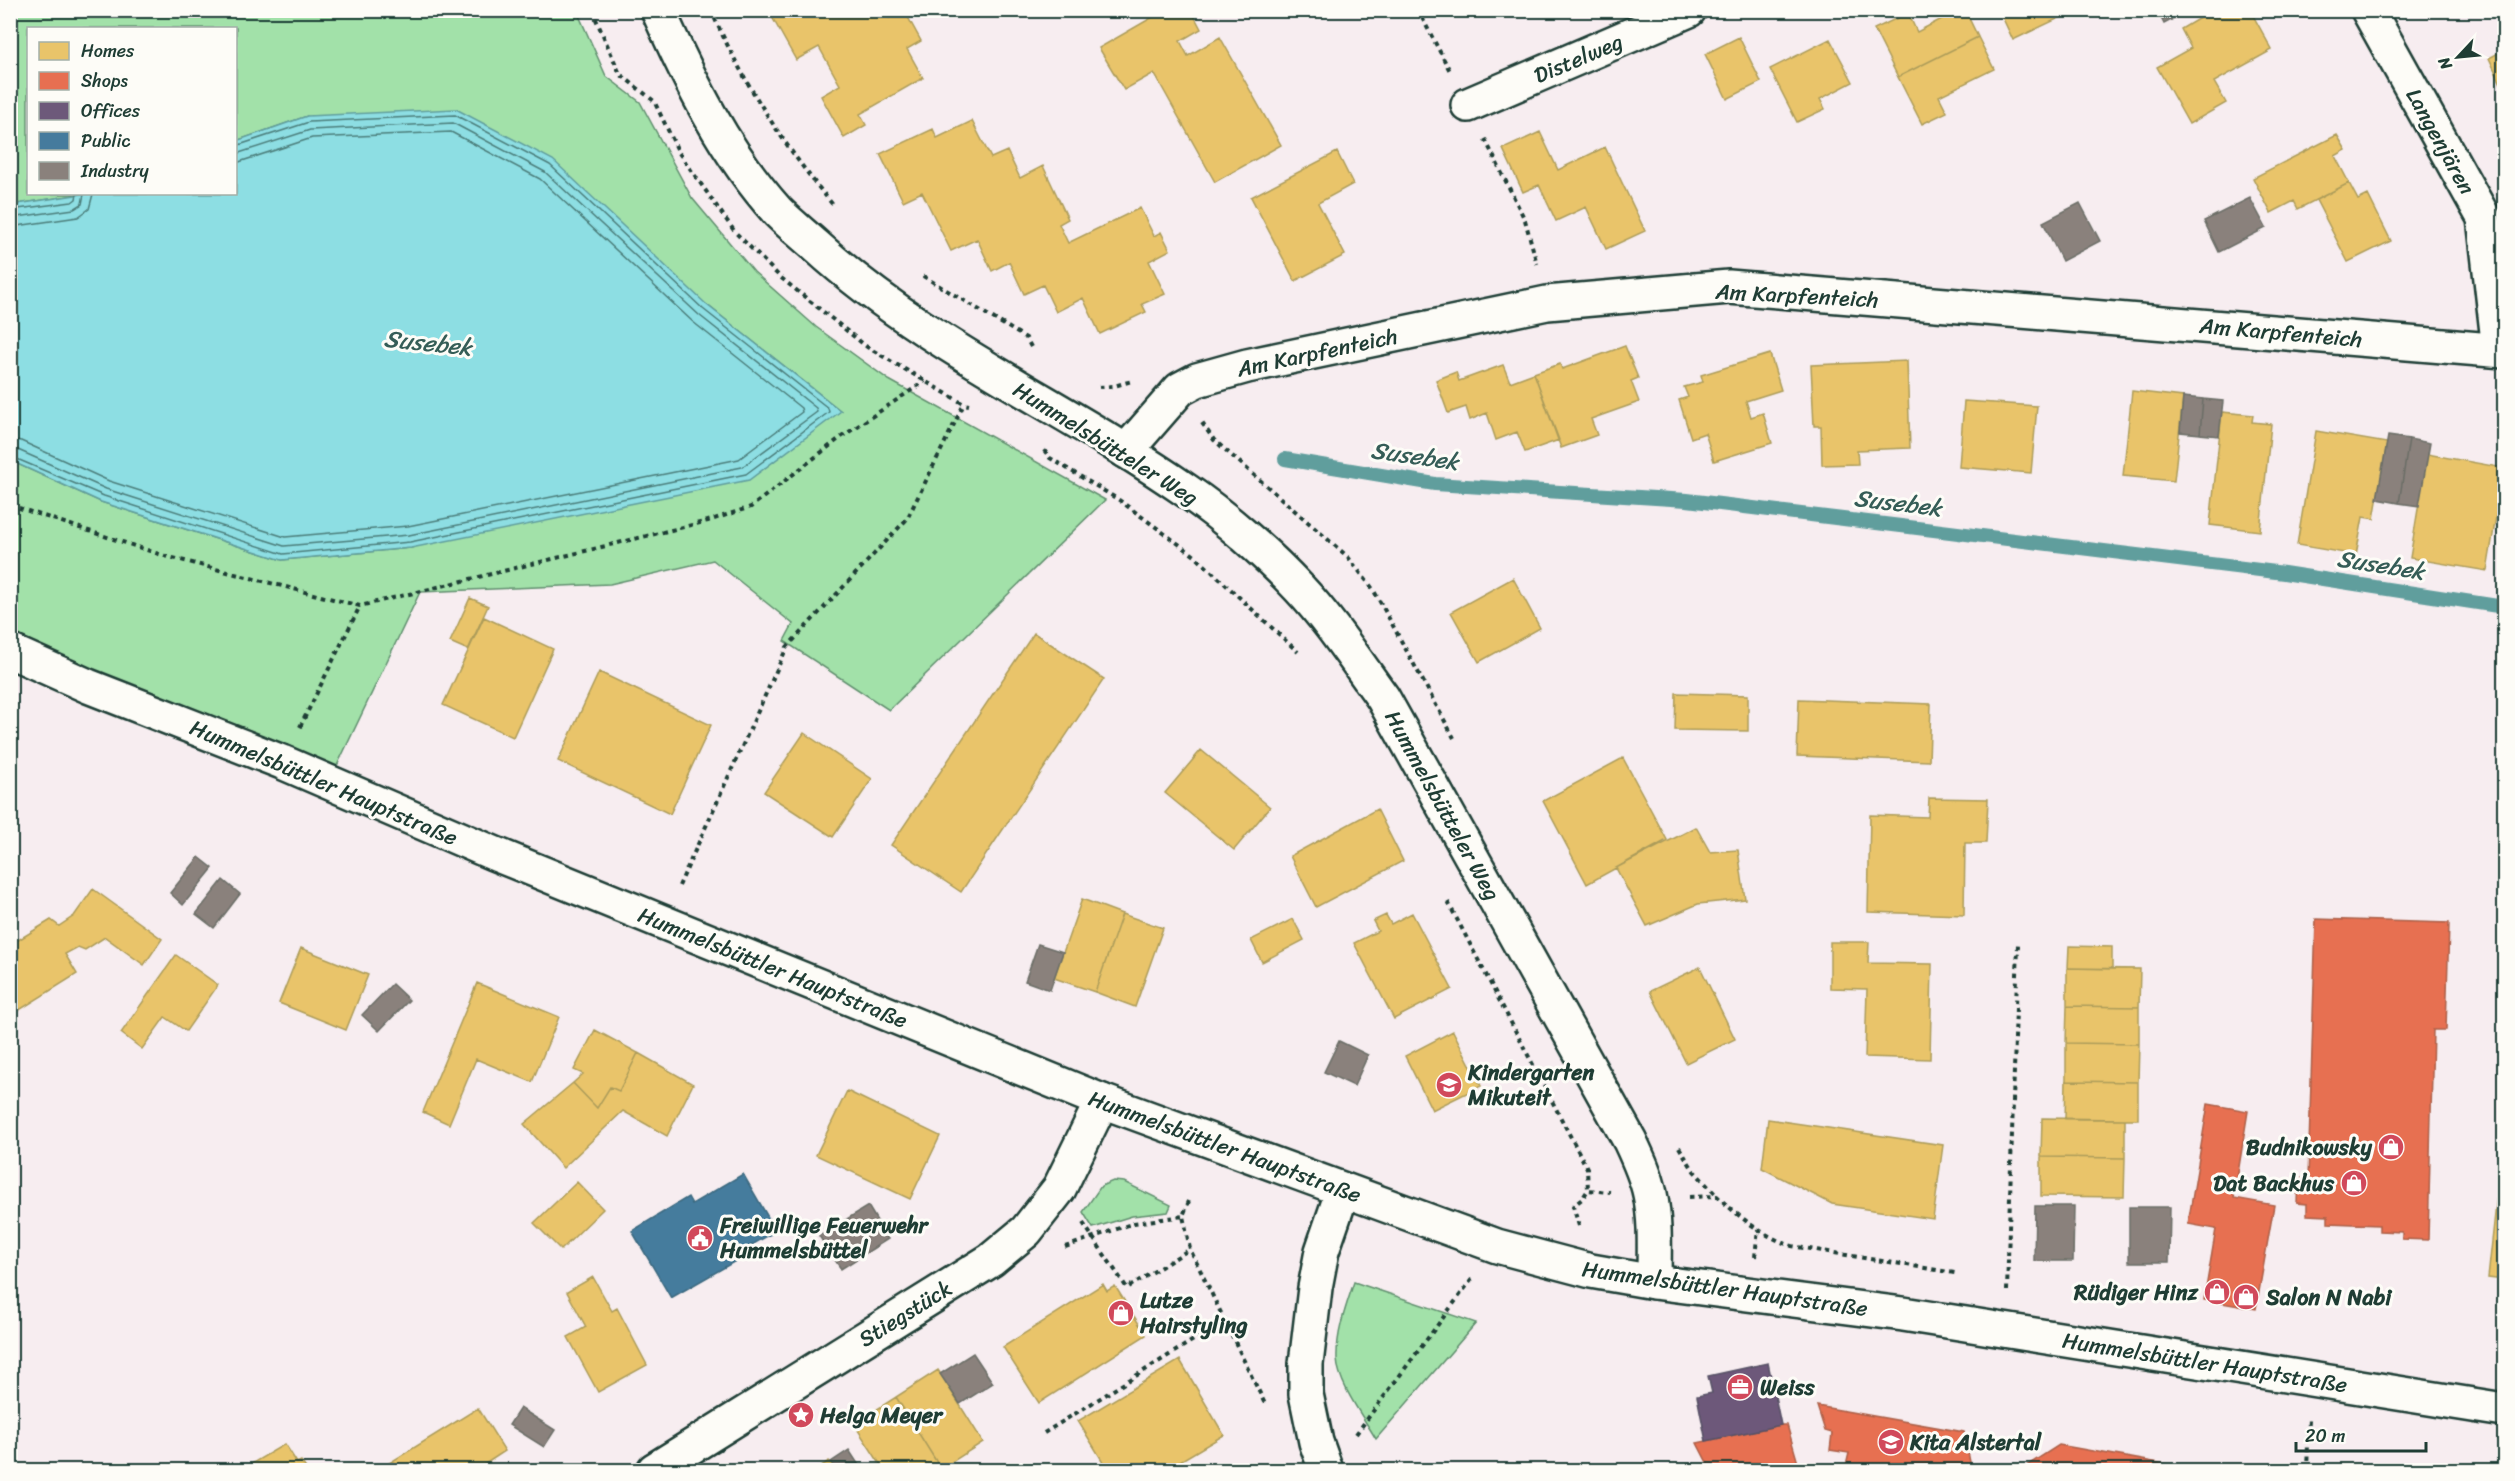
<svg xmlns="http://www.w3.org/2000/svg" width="2515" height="1481" font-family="Sriracha,sans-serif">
  <rect width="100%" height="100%" fill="#f7edf0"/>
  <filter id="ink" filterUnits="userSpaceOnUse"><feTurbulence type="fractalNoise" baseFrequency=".0167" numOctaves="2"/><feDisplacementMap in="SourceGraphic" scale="12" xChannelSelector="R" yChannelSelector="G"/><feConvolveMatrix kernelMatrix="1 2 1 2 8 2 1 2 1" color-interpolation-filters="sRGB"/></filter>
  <g filter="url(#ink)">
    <path fill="#a2e1a9" stroke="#608f6e" stroke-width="1.5" d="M 10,11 L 577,11 L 606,76 L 640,102 L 692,198 L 754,272 L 816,327 L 889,380 L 1105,500 L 889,710 L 784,641 L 793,624 L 713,560 L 610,584 L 420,592 L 334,772 L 11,639 L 11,461 L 101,502 L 282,560 L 411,548 L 841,411 L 707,305 L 307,116 L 236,141 L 236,28 L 28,28 L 28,194 L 82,194 L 11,205 Z
      M 1113,1181 L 1124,1182 L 1171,1205 L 1168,1212 L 1132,1216 L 1093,1228 L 1083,1212 L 1101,1186 Z
      M 1354,1282 L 1476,1323 L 1376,1439 C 1364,1418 1338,1384 1337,1359 C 1336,1333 1346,1306 1354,1282 Z"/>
    <path fill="#8ddee3" stroke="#619e9d" stroke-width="1.5" d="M 456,109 L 553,160 L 707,305 L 841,411 L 749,480 L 411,548 L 282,560 L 101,502 L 11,461 L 11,205 L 82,194 L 236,194 L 236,141 L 307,116 Z"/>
    <path fill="#e9c46a" stroke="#ac9c5a" stroke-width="1.5" d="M 783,10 L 885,10 L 889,18 L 904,10 L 921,41 L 907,49 L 923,78 L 860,114 L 866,125 L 844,138 L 821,96 L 840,85 L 819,47 L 796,60 L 772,17 Z
      M 1165,10 L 1191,10 L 1201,29 L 1180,41 L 1188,56 L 1220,37 L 1281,145 L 1215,182 L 1154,73 L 1124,90 L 1099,48 Z
      M 1959,10 L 1965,10 L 1978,37 L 1898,77 L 1874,29 L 1908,13 L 1917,32 Z
      M 1999,10 L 2076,10 L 2013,40 Z
      M 2213,10 L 2250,10 L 2272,50 L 2214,82 L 2226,103 L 2189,124 L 2157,67 L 2191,48 L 2181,29 Z
      M 1739,37 L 1761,82 L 1727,99 L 1705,54 Z
      M 1978,37 L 1994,69 L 1939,96 L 1947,112 L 1922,124 L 1898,77 Z
      M 1830,39 L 1853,82 L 1820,99 L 1825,109 L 1797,122 L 1770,69 Z
      M 2504,50 L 2504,90 L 2489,58 Z
      M 972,121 L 991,158 L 1007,151 L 1020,178 L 1043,166 L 1068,219 L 1059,224 L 1068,243 L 1140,208 L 1154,236 L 1161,232 L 1170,250 L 1149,261 L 1165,294 L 1142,304 L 1146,312 L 1100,334 L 1083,298 L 1056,312 L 1043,285 L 1024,294 L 1009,262 L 992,271 L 977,239 L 951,251 L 922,192 L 903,201 L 880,154 L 933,129 L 937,138 Z
      M 1540,132 L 1558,170 L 1605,147 L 1645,231 L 1606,249 L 1586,207 L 1556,221 L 1539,185 L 1523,192 L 1503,149 Z
      M 2337,135 L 2346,150 L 2335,156 L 2349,183 L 2298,209 L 2294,201 L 2271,213 L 2253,178 Z
      M 1337,152 L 1353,184 L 1318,203 L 1345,255 L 1295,281 L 1251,197 Z
      M 2349,183 L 2358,200 L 2368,195 L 2391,241 L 2348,262 L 2316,200 Z
      M 1625,346 L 1638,378 L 1631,381 L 1639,402 L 1591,419 L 1597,435 L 1561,448 L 1534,373 L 1560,364 L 1562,369 Z
      M 1770,354 L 1781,390 L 1746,401 L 1751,417 L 1763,413 L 1772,443 L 1714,461 L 1705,433 L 1691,438 L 1679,400 L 1688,397 L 1684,387 L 1703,382 L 1701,375 Z
      M 1907,361 L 1910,448 L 1857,450 L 1858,464 L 1822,465 L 1821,426 L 1814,426 L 1811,365 Z
      M 1503,365 L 1510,382 L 1534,373 L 1559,440 L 1525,452 L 1517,432 L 1496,440 L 1487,413 L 1470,420 L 1466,407 L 1448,413 L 1436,380 L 1456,372 L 1459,381 Z
      M 2132,391 L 2183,397 L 2174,481 L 2123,476 Z
      M 1964,401 L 2037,406 L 2031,473 L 1959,467 Z
      M 2222,412 L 2253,415 L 2252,422 L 2271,424 L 2260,531 L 2210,525 Z
      M 2316,431 L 2387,443 L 2374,519 L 2363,517 L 2356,555 L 2297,545 Z
      M 2427,454 L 2504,468 L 2487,571 L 2410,558 Z
      M 1513,578 L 1540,628 L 1479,662 L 1451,612 Z
      M 470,598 L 488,606 L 468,650 L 450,642 Z
      M 484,617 L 553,649 L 513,737 L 443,705 Z
      M 1034,633 L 1104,679 L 961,892 L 891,845 Z
      M 599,672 L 711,725 L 670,814 L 558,761 Z
      M 1676,693 L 1748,695 L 1748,731 L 1675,730 Z
      M 1799,699 L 1931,704 L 1929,761 L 1797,756 Z
      M 804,733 L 872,779 L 833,837 L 764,792 Z
      M 1201,750 L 1270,807 L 1234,850 L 1165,793 Z
      M 1623,758 L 1667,840 L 1587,884 L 1543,801 Z
      M 1929,798 L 1988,799 L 1986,843 L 1965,843 L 1964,915 L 1868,912 L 1870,815 L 1928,817 Z
      M 1377,809 L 1403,861 L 1316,907 L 1290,856 Z
      M 1696,827 L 1710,852 L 1738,850 L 1745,899 L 1698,904 L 1647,926 L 1616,868 Z
      M 93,889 L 162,939 L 144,965 L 105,937 L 85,950 L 78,947 L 65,954 L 77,974 L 10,1016 L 10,945 L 51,920 L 59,926 L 74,916 Z
      M 1082,899 L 1122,914 L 1095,992 L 1054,978 Z
      M 1412,913 L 1452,989 L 1394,1019 L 1354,943 L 1378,931 L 1373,921 L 1386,915 L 1391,924 Z
      M 1122,914 L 1163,928 L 1135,1007 L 1095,992 Z
      M 1293,919 L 1304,940 L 1262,962 L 1251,940 Z
      M 1830,942 L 1869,942 L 1868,963 L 1932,964 L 1930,1059 L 1865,1057 L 1867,989 L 1830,988 Z
      M 2069,946 L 2112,947 L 2112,969 L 2068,968 Z
      M 301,948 L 368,975 L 346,1030 L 279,1003 Z
      M 176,955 L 218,985 L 186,1031 L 165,1017 L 142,1049 L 121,1033 Z
      M 1700,967 L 1735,1039 L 1686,1063 L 1650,991 Z
      M 2067,968 L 2140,969 L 2139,1007 L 2067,1006 Z
      M 477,983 L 559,1017 L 532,1082 L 476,1059 L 449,1124 L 423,1112 Z
      M 2067,1006 L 2139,1007 L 2139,1044 L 2066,1043 Z
      M 595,1030 L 638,1053 L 619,1091 L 610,1087 L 597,1108 L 573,1083 L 583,1074 L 574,1070 Z
      M 1453,1031 L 1481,1086 L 1432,1110 L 1405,1056 Z
      M 2066,1043 L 2139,1044 L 2138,1082 L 2066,1081 Z
      M 638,1053 L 693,1084 L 667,1136 L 623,1111 L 563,1168 L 524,1124 L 573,1083 L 597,1108 L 610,1087 L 619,1091 Z
      M 2066,1081 L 2138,1082 L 2138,1119 L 2065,1119 Z
      M 847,1091 L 940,1136 L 910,1199 L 816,1155 Z
      M 2042,1118 L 2125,1119 L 2125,1158 L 2041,1157 Z
      M 1768,1119 L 1943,1145 L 1933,1219 L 1832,1204 L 1762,1168 Z
      M 2041,1157 L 2125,1158 L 2124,1197 L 2041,1196 Z
      M 2499,1177 L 2504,1177 L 2504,1280 L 2488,1278 Z
      M 577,1182 L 603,1209 L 561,1250 L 534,1223 Z
      M 593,1277 L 612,1311 L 617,1308 L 647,1365 L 598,1392 L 568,1337 L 586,1327 L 567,1292 Z
      M 1103,1284 L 1107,1291 L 1115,1286 L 1146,1335 L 1039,1403 L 1003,1347 Z
      M 2504,1313 L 2504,1356 L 2500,1356 Z
      M 1180,1360 L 1224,1435 L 1165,1470 L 1108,1470 L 1078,1421 Z
      M 938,1370 L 983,1442 L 941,1469 L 896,1397 Z
      M 896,1397 L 941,1469 L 938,1470 L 884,1470 L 854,1424 Z
      M 478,1408 L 505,1451 L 476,1470 L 378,1470 Z
      M 285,1444 L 297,1463 L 301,1461 L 307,1470 L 241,1470 Z
      M 829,1461 L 836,1470 L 815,1470 Z"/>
    <path fill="#e76f51" stroke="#ab6048" stroke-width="1.5" d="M 2316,919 L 2449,923 L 2446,1030 L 2433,1030 L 2428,1240 L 2402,1239 L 2402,1232 L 2379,1231 L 2379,1225 L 2328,1223 L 2328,1216 L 2307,1215 L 2307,1204 L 2297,1203 L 2298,1178 L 2308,1179 Z
      M 2208,1104 L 2248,1111 L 2234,1198 L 2274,1205 L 2256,1309 L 2204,1300 L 2216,1229 L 2188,1224 Z
      M 1817,1406 L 1964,1432 L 1971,1467 L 1955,1470 L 1845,1470 L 1849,1453 L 1830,1450 L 1832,1433 L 1825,1431 Z
      M 1781,1425 L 1787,1425 L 1800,1470 L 1711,1470 L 1697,1443 Z
      M 2059,1445 L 2192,1469 L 2192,1470 L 2020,1470 Z"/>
    <path fill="#6d597a" stroke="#565165" stroke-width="1.5" d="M 1768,1363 L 1781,1425 L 1706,1441 L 1697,1396 L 1712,1393 L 1708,1376 Z"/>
    <path fill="#457b9d" stroke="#3a687e" stroke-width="1.5" d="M 743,1174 L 776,1231 L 743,1250 L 746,1255 L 671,1298 L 632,1231 L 688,1197 L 692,1204 Z"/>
    <path fill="#8a817c" stroke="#6a6d66" stroke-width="1.5" d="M 2157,10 L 2190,10 L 2164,24 Z
      M 2250,198 L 2266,228 L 2219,252 L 2204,221 Z
      M 2080,203 L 2100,241 L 2062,261 L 2043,222 Z
      M 2183,397 L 2203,399 L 2200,434 L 2180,432 Z
      M 2203,399 L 2223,401 L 2219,436 L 2200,434 Z
      M 2388,436 L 2409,439 L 2399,503 L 2377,499 Z
      M 2409,439 L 2430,443 L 2419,506 L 2399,503 Z
      M 199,857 L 213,868 L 183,905 L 170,893 Z
      M 223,880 L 240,894 L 214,928 L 196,914 Z
      M 1038,944 L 1063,952 L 1050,990 L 1025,981 Z
      M 392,984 L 409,1000 L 379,1031 L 362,1015 Z
      M 1339,1041 L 1368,1055 L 1354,1086 L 1324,1072 Z
      M 868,1206 L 888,1239 L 841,1269 L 819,1236 Z
      M 2035,1206 L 2074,1206 L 2073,1261 L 2034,1261 Z
      M 2129,1207 L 2170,1207 L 2169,1262 L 2129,1262 Z
      M 973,1353 L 993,1383 L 960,1404 L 940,1374 Z
      M 520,1408 L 555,1430 L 544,1447 L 509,1425 Z
      M 849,1450 L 862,1470 L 836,1470 L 831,1462 Z"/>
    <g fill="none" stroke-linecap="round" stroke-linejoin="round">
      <path stroke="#4b7d7a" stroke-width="1.5" d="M 10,210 L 72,202 L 76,199 L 77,194
        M 10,218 L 74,209 L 82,204 L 84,194
        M 10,227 L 78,217 L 89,209 L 93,194
        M 10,439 L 21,441 L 109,481 L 285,537 L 408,526 L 739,459 L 802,412 L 801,408 L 693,322 L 540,179 L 451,132 L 312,138 L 236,163
        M 10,448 L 18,450 L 106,489 L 284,546 L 409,535 L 742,467 L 817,412 L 816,408 L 699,315 L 545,172 L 453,123 L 310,130 L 236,154
        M 10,456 L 104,496 L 283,554 L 410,542 L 746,474 L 829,412 L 828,408 L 703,309 L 550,165 L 455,115 L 309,122 L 236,146"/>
      <path stroke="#619e9d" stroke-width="14" d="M 1285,459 L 1435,484 L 1687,500 L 1901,526 L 2284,573 L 2504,607"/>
      <defs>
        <path id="minor" d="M 2368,10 L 2484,218 L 2499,350
          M 1468,105 L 1689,10
          M 1126,451 L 1180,389 L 1197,380 L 1247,366 L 1547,303 L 1729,287 L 2504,351
          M 654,1470 L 991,1260 L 1026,1231 L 1059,1189 L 1102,1101
          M 1326,1470 L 1316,1442 L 1306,1394 L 1306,1364 L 1315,1288 L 1322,1251 L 1343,1190"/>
        <path id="tertiary" d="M 658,10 C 690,82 725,153 778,212 C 790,224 804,235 816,246 C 927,347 1065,406 1187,491 C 1225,517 1268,555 1299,588 C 1331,622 1356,661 1383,698 L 1630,1141 C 1638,1158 1646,1175 1650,1194 C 1656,1222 1654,1253 1654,1282"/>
        <path id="secondary" d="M 10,651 L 88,686 L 282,762 L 493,853 L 1102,1101 L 1497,1246 L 1591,1271 L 1654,1282 L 1903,1314 L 2504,1410"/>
      </defs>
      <use href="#minor" stroke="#1f3d34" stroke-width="38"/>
      <use href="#tertiary" stroke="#1f3d34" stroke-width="38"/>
      <use href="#secondary" stroke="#1f3d34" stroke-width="38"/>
      <path stroke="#1f3d34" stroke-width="4" stroke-dasharray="4.5 4.5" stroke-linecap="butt" d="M 592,10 L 620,74 L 654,101 L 679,153 L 735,232 L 780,277 L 867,347 L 964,404 L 969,405
        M 711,10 C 742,81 784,146 833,205
        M 1418,10 L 1450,71
        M 1485,139 L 1525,220 L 1537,264
        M 923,276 L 1026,338 L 1031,347
        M 1099,387 L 1114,386 L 1132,381
        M 1202,423 L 1214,440 L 1348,557 L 1373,589 L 1454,738
        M 1044,450 L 1050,458 L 1119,500 L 1195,556 L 1298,652
        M 10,505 L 165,556 L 360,606 L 708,521 L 751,507 L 840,438 L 925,381
        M 300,727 L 360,606
        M 679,886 L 787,647 L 907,519 L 964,404
        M 1448,902 L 1587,1168 L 1588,1190
        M 1679,1147 L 1694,1171 L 1717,1196
        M 1689,1197 L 1717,1196 C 1739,1217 1763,1236 1792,1246 L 1955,1273
        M 1189,1201 L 1183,1216 L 1190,1249 L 1266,1406
        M 1083,1223 L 1127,1288 L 1190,1249
        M 1579,1226 L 1573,1206 L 1582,1199 L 1588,1190 L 1610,1192
        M 1065,1247 L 1134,1223 L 1183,1216
        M 1755,1257 L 1758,1229
        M 2007,1291 L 2018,944
        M 1044,1433 L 1224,1321
        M 1356,1434 L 1472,1279
        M 2307,1470 L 2309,1418"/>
      <use href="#minor" stroke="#fdfcf7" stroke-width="33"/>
      <use href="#tertiary" stroke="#fdfcf7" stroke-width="33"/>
      <use href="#secondary" stroke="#fdfcf7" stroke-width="33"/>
    </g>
  </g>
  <defs>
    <symbol id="school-disc" viewBox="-11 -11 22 22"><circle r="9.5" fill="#d1495b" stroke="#fdfcf7"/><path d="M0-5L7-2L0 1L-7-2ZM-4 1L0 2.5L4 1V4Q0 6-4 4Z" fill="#fff"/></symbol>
    <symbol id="shop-disc" viewBox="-11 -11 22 22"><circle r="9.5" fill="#d1495b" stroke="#fdfcf7"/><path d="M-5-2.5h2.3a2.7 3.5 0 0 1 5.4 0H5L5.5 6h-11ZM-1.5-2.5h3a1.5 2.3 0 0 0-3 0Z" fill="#fff"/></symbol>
    <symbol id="civic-disc" viewBox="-11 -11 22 22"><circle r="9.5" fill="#d1495b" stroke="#fdfcf7"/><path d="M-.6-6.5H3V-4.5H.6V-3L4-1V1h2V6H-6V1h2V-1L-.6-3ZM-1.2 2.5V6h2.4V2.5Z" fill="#fff"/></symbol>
    <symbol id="office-disc" viewBox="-11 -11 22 22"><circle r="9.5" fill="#d1495b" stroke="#fdfcf7"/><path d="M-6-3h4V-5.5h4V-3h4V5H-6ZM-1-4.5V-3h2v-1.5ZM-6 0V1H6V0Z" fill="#fff"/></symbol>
    <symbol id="sight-disc" viewBox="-11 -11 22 22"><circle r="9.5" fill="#d1495b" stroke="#fdfcf7"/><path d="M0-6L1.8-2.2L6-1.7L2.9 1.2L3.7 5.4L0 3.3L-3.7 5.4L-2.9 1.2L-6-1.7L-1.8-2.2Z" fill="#fff"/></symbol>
  </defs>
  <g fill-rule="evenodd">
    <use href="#school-disc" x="1434" y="1070" width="30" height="30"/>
    <use href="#shop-disc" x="2376" y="1132" width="30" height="30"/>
    <use href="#shop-disc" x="2339" y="1168" width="30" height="30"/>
    <use href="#civic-disc" x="685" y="1223" width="30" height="30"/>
    <use href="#shop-disc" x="2202" y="1277" width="30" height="30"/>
    <use href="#shop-disc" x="2231" y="1282" width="30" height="30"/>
    <use href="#shop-disc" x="1106" y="1298" width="30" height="30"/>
    <use href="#office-disc" x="1725" y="1372" width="30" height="30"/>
    <use href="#sight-disc" x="786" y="1400" width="30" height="30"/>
    <use href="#school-disc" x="1876" y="1427" width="30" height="30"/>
  </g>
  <g text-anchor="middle" stroke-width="6" stroke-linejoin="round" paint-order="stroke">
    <g font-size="22" fill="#1f3d34" stroke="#fdfcf7">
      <text transform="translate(1578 58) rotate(-23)" y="8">Distelweg</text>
      <text transform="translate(2441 141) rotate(61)" y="8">Langenjären</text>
      <text transform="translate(1797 295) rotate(3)" y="8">Am Karpfenteich</text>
      <text transform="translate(2281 332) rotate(5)" y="8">Am Karpfenteich</text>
      <text transform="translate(1317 352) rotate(-12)" y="8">Am Karpfenteich</text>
      <text transform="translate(1106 443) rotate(32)" y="8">Hummelsbütteler Weg</text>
      <text transform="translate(324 782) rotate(23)" y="8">Hummelsbüttler Hauptstraße</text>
      <text transform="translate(1443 805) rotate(61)" y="8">Hummelsbütteler Weg</text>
      <text transform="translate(773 967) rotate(22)" y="8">Hummelsbüttler Hauptstraße</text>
      <text transform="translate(1225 1146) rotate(20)" y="8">Hummelsbüttler Hauptstraße</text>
      <text transform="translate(1725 1288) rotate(8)" y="8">Hummelsbüttler Hauptstraße</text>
      <text transform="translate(905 1313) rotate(-32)" y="8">Stiegstück</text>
      <text transform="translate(2205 1362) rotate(9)" y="8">Hummelsbüttler Hauptstraße</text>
    </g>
    <g font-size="22" font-weight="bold" fill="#1f3d34" stroke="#fdfcf7" text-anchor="start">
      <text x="1468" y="1080">Kindergarten<tspan x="1468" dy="25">Mikuteit</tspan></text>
      <text x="2372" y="1155" text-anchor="end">Budnikowsky</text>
      <text x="2334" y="1191" text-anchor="end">Dat Backhus</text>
      <text x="720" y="1233">Freiwillige Feuerwehr<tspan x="720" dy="25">Hummelsbüttel</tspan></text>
      <text x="2198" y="1300" text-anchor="end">Rüdiger Hinz</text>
      <text x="2266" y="1305">Salon N Nabi</text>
      <text x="1140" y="1308">Lutze<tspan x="1140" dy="25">Hairstyling</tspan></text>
      <text x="1760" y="1395">Weiss</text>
      <text x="820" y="1423">Helga Meyer</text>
      <text x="1910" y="1450">Kita Alstertal</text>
    </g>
    <g font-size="24" font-style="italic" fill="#355d57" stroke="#fdfcf7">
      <text transform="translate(428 343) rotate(6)" y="8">Susebek</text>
      <text transform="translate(1415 456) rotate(8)" y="8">Susebek</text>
      <text transform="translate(1898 503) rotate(7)" y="8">Susebek</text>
      <text transform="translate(2381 565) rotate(9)" y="8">Susebek</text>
    </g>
  </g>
  <rect width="2515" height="1481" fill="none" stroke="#fdfcf7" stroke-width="36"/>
  <rect x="18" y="18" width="2479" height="1445" fill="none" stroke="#1f3d34" stroke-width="2" filter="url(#ink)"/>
  <rect x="27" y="27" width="210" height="168" fill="#fdfcf7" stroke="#a4b0a9" stroke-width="1.5"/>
  <rect x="39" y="42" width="30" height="18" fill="#e9c46a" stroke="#a4b0a9" stroke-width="1.5"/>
  <text x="81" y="57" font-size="18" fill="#1f3d34">Homes</text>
  <rect x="39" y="72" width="30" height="18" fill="#e76f51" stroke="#a4b0a9" stroke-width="1.5"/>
  <text x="81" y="87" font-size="18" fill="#1f3d34">Shops</text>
  <rect x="39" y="102" width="30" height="18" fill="#6d597a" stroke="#a4b0a9" stroke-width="1.5"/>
  <text x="81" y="117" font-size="18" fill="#1f3d34">Offices</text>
  <rect x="39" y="132" width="30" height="18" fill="#457b9d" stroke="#a4b0a9" stroke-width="1.5"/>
  <text x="81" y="147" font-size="18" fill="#1f3d34">Public</text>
  <rect x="39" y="162" width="30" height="18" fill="#8a817c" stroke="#a4b0a9" stroke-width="1.5"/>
  <text x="81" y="177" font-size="18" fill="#1f3d34">Industry</text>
  <g transform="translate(2458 57) rotate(244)" stroke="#fdfcf7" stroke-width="4.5" paint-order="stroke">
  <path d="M0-4.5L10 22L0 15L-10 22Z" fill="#1f3d34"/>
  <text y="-9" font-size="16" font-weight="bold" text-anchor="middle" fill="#1f3d34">N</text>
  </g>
  <path d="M2296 1442v9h130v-9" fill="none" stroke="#1f3d34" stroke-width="3"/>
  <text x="2305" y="1442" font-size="18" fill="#1f3d34" stroke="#fdfcf7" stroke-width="4.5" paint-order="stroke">20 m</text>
</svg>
